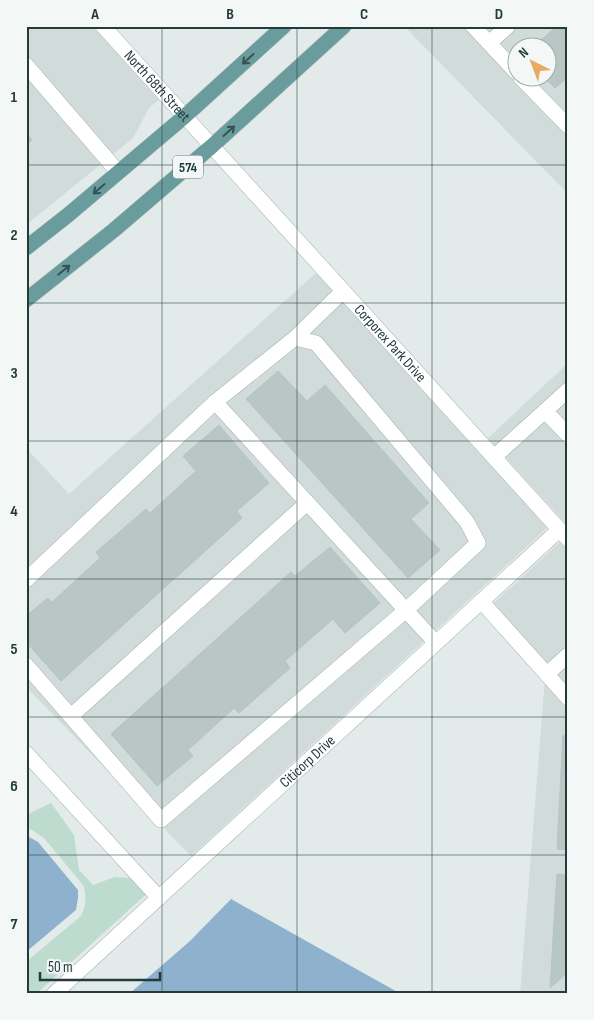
<svg xmlns="http://www.w3.org/2000/svg" width="594" height="1020" font-family="'Sofia Sans Condensed',sans-serif">
  <rect width="100%" height="100%" fill="#e2ebea"/>
  <path fill="#d1dbd9" fill-rule="evenodd" d="M 26,26 L 92,26 L 159,100 L 149,108 L 133,138 L 26,225 Z
    M 404,26 L 568,26 L 568,194 ZM 516,48 L 546,48 L 546,78 L 516,78 Z
    M 316,273 L 547,528 L 191,856 L 26,687 L 26,448 L 69,494 Z
    M 568,363 L 568,526 L 488,438 Z
    M 560,542 L 568,551 L 568,994 L 520,994 L 545,678 L 484,612 Z"/>
  <path fill="#bddbce" d="M 51,803 L 74,835 L 79,870 L 93,885 L 115,877 L 131,878 L 152,889 L 36,994 L 26,994 L 26,962 L 81,916 C 86,907 87,895 83,885 L 44,838 L 32,830 L 26,829 L 26,815 Z"/>
  <path fill="#8eb1cd" d="M 26,837 L 29,837 L 38,842 L 78,890 L 78,898 L 76,910 L 26,952 Z
    M 231,899 L 401,994 L 129,994 L 190,941 Z"/>
  <path fill="#b8c6c4" stroke="#b5c4c3" d="M 557,26 L 568,26 L 568,77 L 555,88 L 545,78 L 546,78 L 546,48 L 532,48 Z
    M 26,133 L 32,140 L 26,145 Z
    M 278,371 L 307,401 L 325,385 L 429,503 L 411,519 L 440,550 L 408,578 L 246,399 Z
    M 219,425 L 269,483 L 237,511 L 242,518 L 61,681 L 26,642 L 26,616 L 48,598 L 52,602 L 100,558 L 96,552 L 146,509 L 150,513 L 196,471 L 183,456 Z
    M 330,547 L 380,603 L 345,633 L 333,619 L 285,661 L 290,668 L 239,713 L 234,708 L 188,750 L 193,756 L 157,786 L 111,734 L 291,572 L 295,576 Z
    M 563,735 L 568,741 L 568,850 L 557,849 Z
    M 568,865 L 568,972 L 550,988 L 557,874 L 567,875 Z"/>
  <g fill="none" stroke-linecap="round" stroke-linejoin="round">
    <defs>
      <g id="minor">
        <path id="s1" d="M 103,26 L 568,539"/>
        <path d="M 473,26 L 516,72"/>
        <path d="M 489,43 L 508,26"/>
        <path d="M 26,65 L 118,172"/>
        <path d="M 521,78 L 568,126"/>
        <path d="M 295,338 L 343,291"/>
        <path d="M 215,402 L 436,643"/>
        <path d="M 545,411 L 568,435"/>
        <path d="M 494,457 L 545,411 L 568,390"/>
        <path d="M 26,580 L 215,402 L 295,338 L 316,343 L 467,522 L 478,543 L 405,611 L 161,820 L 26,665"/>
        <path d="M 481,601 L 568,698"/>
        <path d="M 547,674 L 568,655"/>
        <path d="M 71,716 L 307,503"/>
        <path d="M 26,753 L 159,898"/>
        <path id="s2" d="M 54,994 L 559,530"/>
      </g>
      <path id="major" d="M 26,248 L 68,215 L 185,116 L 284,26
        M 26,300 L 114,230 L 212,146 L 344,26"/>
    </defs>
    <use href="#minor" stroke="#a5b3b2" stroke-width="16"/>
    <use href="#major" stroke="#c1c8c8" stroke-width="16"/>
    <use href="#minor" stroke="#fff" stroke-width="15"/>
    <use href="#major" stroke="#6a9c9e" stroke-width="15"/>
  </g>
  <defs><path id="oneway-shaft" d="M-6 0H5M1.5-3L5.5 0L1.5 3" fill="none" stroke-width="1.6" stroke-linecap="round" stroke-linejoin="round" transform="scale(1.25)"/></defs>
  <g stroke="#355354">
    <use href="#oneway-shaft" transform="translate(248 59) rotate(138)"/>
    <use href="#oneway-shaft" transform="translate(229 131) rotate(-42)"/>
    <use href="#oneway-shaft" transform="translate(99 189) rotate(139)"/>
    <use href="#oneway-shaft" transform="translate(64 270) rotate(-39)"/>
  </g>
  <path fill="none" stroke="#233b3b" stroke-width="1" stroke-opacity="0.55" d="M 162,26 L 162,994M 297,26 L 297,994M 432,26 L 432,994M 26,165 L 568,165M 26,303 L 568,303M 26,441 L 568,441M 26,579 L 568,579M 26,717 L 568,717M 26,855 L 568,855"/>
  <g text-anchor="middle" stroke-width="4" stroke-linejoin="round" paint-order="stroke">
    <rect fill="#f3f8f7" stroke="#617473" stroke-width="1" x="173" y="155.5" width="30" height="23" rx="4"/>
    <g font-size="14" font-weight="bold" fill="#233b3b">
      <text x="188" y="172">574</text>
    </g>
    <g font-size="15" fill="#233b3b" stroke="#f3f8f7">
      <text dy="5" stroke="none"><textPath href="#s1" startOffset="81">North 68th Street</textPath></text>
      <text dy="5" stroke="none"><textPath href="#s1" startOffset="428">Corporex Park Drive</textPath></text>
      <text dy="5" stroke="none"><textPath href="#s2" startOffset="344">Citicorp Drive</textPath></text>
    </g>
  </g>
  <rect width="594" height="1020" fill="none" stroke="#f3f8f7" stroke-width="55"/>
  <g transform="translate(532 62) rotate(318)"><circle r="24" fill="#f3f8f7" stroke="#a0acac"/>
  <path d="M0-4L9 19L0 12L-9 19Z" fill="#e8aa64"/>
  <text y="-8" font-size="14" font-weight="bold" text-anchor="middle" fill="#233b3b">N</text>
  </g>
  <path d="M40 972v8h120v-8" fill="none" stroke="#233b3b" stroke-width="2.5"/>
  <text x="48" y="972" font-size="15" fill="#233b3b" stroke="#f3f8f7" stroke-width="4" paint-order="stroke">50 m</text>
  <rect x="28" y="28" width="538" height="964" fill="none" stroke="#233b3b" stroke-width="2"/>
  <g font-size="16" text-anchor="middle" font-weight="bold" fill="#233b3b">
    <text x="95" y="19">A</text>
    <text x="230" y="19">B</text>
    <text x="364" y="19">C</text>
    <text x="499" y="19">D</text>
    <text x="14" y="102">1</text>
    <text x="14" y="240">2</text>
    <text x="14" y="378">3</text>
    <text x="14" y="516">4</text>
    <text x="14" y="654">5</text>
    <text x="14" y="791">6</text>
    <text x="14" y="929">7</text>
  </g>
</svg>
